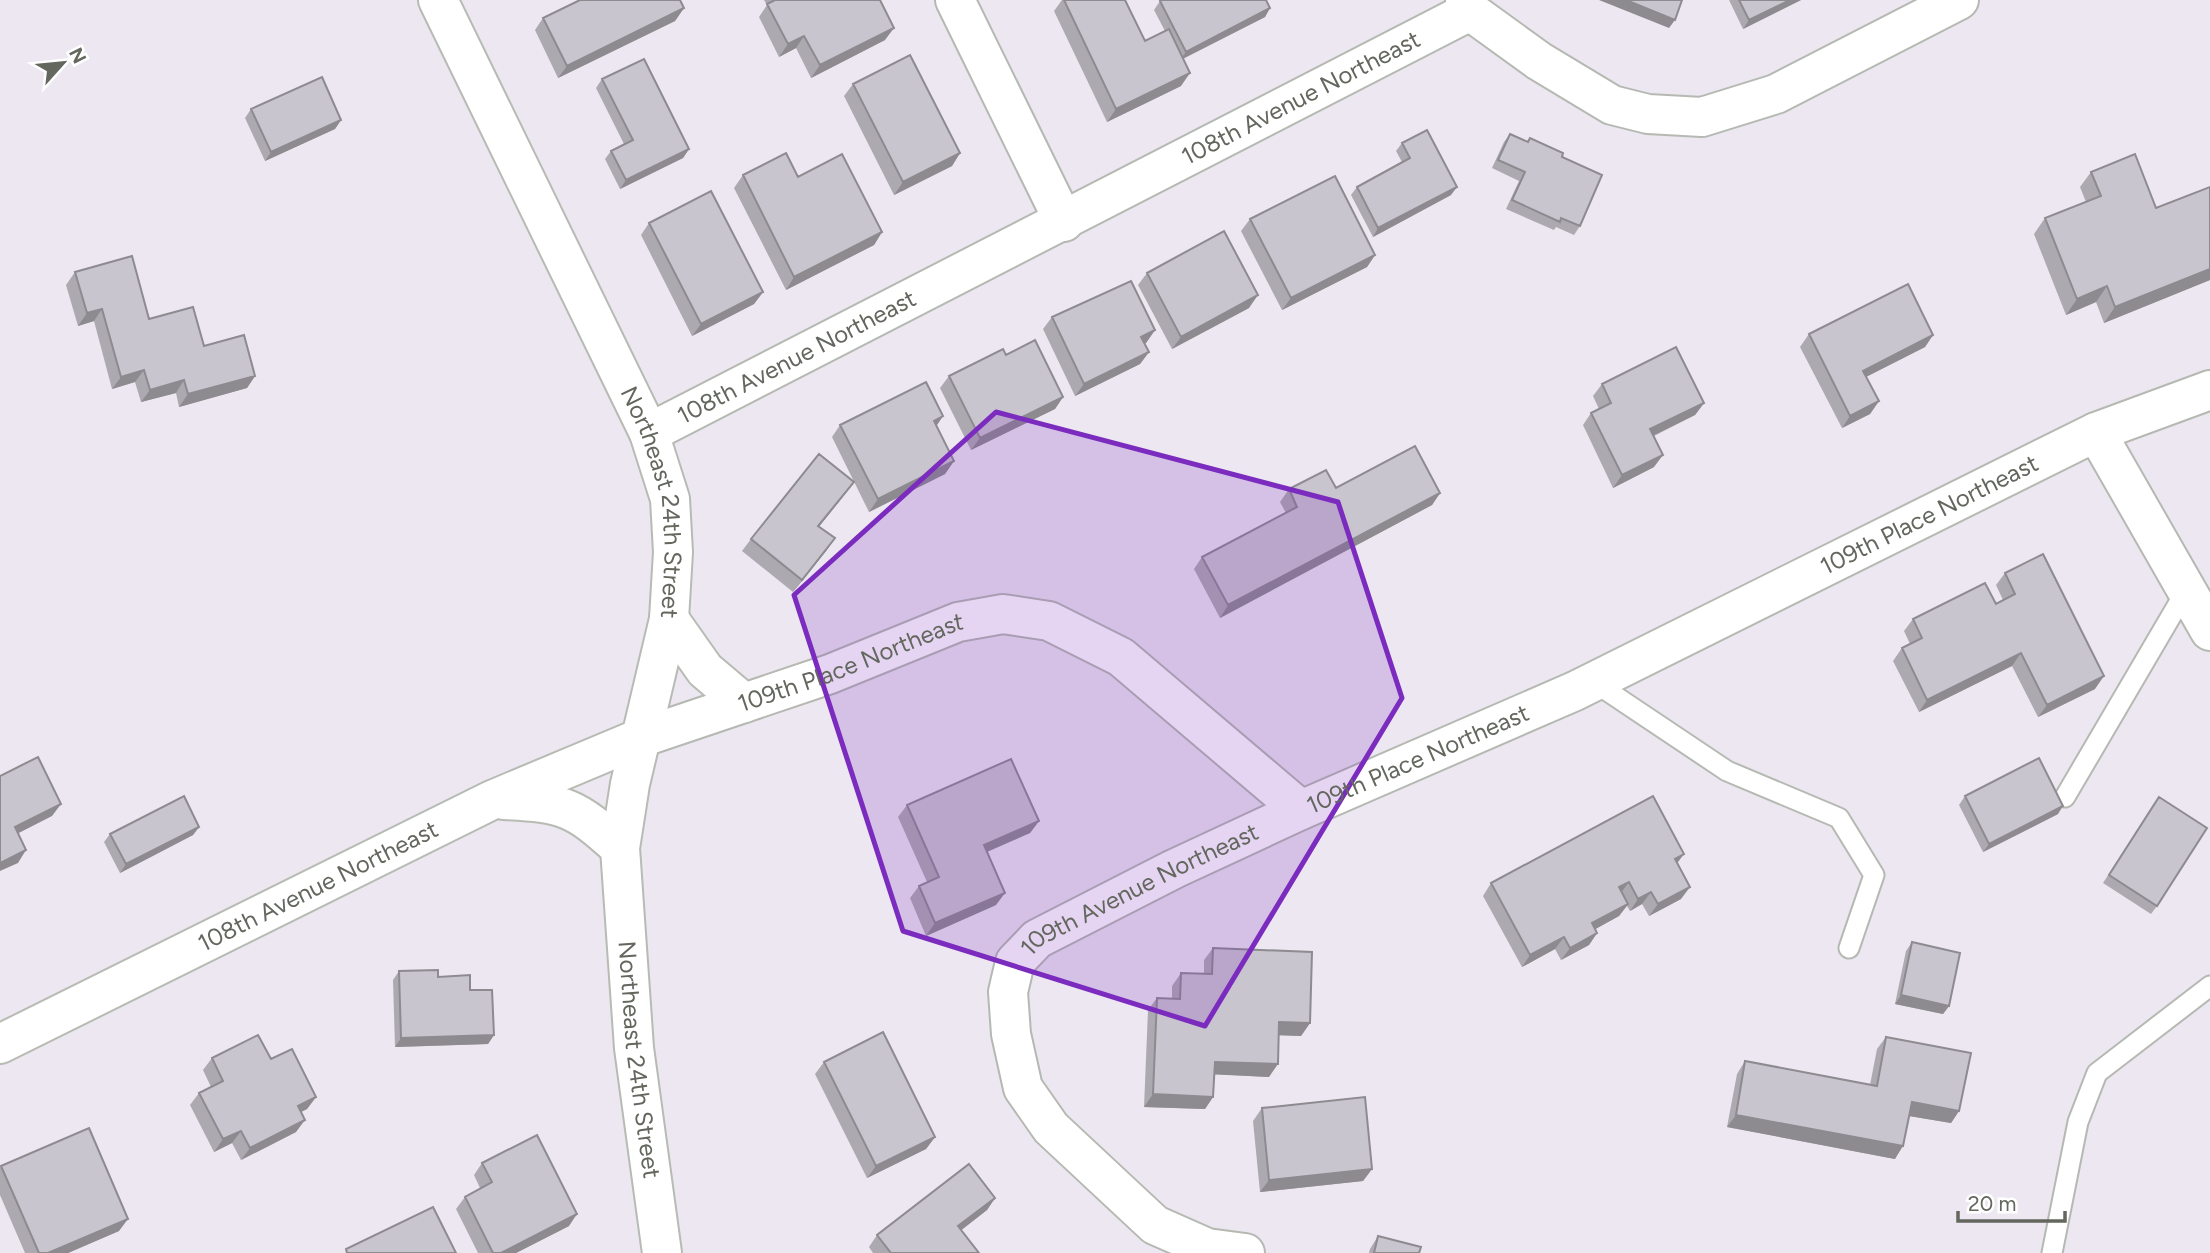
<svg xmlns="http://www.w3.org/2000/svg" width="2210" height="1253" font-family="Figtree,sans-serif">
  <rect width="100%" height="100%" fill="#ece7f0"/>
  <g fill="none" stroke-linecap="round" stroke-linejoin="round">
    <defs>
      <path id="lane" d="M 1594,682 L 1727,771 L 1839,818 L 1874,875 L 1849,948
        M 2065,797 L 2187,589
        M 2052,1253 L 2078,1122 L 2097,1073 L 2210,986"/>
      <g id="street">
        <path d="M 955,0 L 1064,222"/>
        <path d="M 1465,0 L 1470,11 L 1539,61 L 1612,105 L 1648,114 L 1702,117 L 1776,94 L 1959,0"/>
        <path d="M 2096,432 L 2210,631"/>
        <path id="s1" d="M 649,433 L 1470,11"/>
        <path id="s2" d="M 640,738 L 830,674 L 958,622 L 1003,614 L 1049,621 L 1121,657 L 1301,810 L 1575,691 L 2096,432 L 2210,390"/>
        <path id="s3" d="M 1245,1253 L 1207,1248 L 1155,1225 L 1051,1128 L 1023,1088 L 1011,1034 L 1008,992 L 1015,962 L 1037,939 L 1174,869 L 1301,810"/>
      </g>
      <g id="secondary">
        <path id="s4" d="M 438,0 L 649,433 L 670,499 L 673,552 L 669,619 L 630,784 L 620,848 L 634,1048 L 662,1253"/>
        <path d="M 669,619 L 705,670 L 744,703"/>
        <path d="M 504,800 C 565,803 575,807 620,848"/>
        <path id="s5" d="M 0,1044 L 492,800 L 640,738"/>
      </g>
    </defs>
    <use href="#lane" stroke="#b5b9b2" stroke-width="23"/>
    <use href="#street" stroke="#b5b9b2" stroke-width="42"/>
    <use href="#secondary" stroke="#b7bbb3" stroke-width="42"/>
    <use href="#lane" stroke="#fff" stroke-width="19"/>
    <use href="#street" stroke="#fff" stroke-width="38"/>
    <use href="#secondary" stroke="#fff" stroke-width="38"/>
  </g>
  <path fill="#ada9b1" d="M 764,0 L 880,0 L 885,40 L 811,78 L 796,48 L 779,57 L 759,17 L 767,5 Z
    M 1062,0 L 1125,0 L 1145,41 L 1165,31 L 1154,10 L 1160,1 L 1270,8 L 1265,17 L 1183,59 L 1181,86 L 1107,122 L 1054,11 Z
    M 1729,0 L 1801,0 L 1743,29 Z
    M 684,8 L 675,21 L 558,78 L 535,30 L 543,18 Z
    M 602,79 L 689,149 L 683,158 L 620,189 L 605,159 L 611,151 L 624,144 L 596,88 Z
    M 853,84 L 960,153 L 952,166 L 894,195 L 844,96 Z
    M 251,109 L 341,120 L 335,129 L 265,161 L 245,118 Z
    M 1510,134 L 1527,142 L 1530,138 L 1562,157 L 1580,226 L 1574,235 L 1556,227 L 1554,230 L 1506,209 L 1519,181 L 1492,168 L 1504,142 Z
    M 1402,143 L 1451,195 L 1373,237 L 1351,195 L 1357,187 L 1402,162 L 1396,151 Z
    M 2091,172 L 2156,208 L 2210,187 L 2210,280 L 2104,323 L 2096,302 L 2066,315 L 2034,234 L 2045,218 L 2086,202 L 2080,187 Z
    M 743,175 L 798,177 L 882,232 L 874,245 L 786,290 L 734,188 Z
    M 1250,219 L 1375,255 L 1367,267 L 1282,310 L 1241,231 Z
    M 649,223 L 763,292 L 754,304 L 692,336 L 641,235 Z
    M 75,272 L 149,319 L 204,346 L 255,376 L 247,388 L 179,407 L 176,393 L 141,402 L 135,382 L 112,389 L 94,321 L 78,326 L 66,285 Z
    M 1147,273 L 1249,308 L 1172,349 L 1138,285 Z
    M 1052,317 L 1155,330 L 1146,343 L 1145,343 L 1149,352 L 1140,364 L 1075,396 L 1043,329 Z
    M 1809,334 L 1933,335 L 1925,347 L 1866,377 L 1879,401 L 1870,414 L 1842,428 L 1800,347 Z
    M 1006,355 L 1063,397 L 1055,409 L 971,450 L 940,388 L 949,376 Z
    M 1602,384 L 1704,403 L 1695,415 L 1654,436 L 1654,467 L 1613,488 L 1583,425 L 1591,413 L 1599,409 L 1593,396 Z
    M 943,416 L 936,426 L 954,461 L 945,474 L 869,512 L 832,437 L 840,425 Z
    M 1336,488 L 1440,493 L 1432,505 L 1220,618 L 1194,569 L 1202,557 L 1286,513 L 1280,502 L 1289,489 Z
    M 845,494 L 819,526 L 826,551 L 793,592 L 742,551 L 751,539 Z
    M 2005,573 L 2095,689 L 2038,717 L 2012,666 L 1919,712 L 1893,661 L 1902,648 L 1910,644 L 1904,631 L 1913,619 L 1996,604 L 2003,600 L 1996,585 Z
    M 1965,796 L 2058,814 L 1983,852 L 1959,805 Z
    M 907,805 L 1039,821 L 1030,833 L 987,852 L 996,905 L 926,936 L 910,898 L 919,886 L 927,882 L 898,817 Z
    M 2153,806 L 2157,906 L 2151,914 L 2103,883 Z
    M 199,827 L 193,835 L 120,873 L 104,842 L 110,834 Z
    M 1677,864 L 1681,899 L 1649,916 L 1642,904 L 1630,911 L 1627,906 L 1619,916 L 1595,929 L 1597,933 L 1589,945 L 1561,960 L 1555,949 L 1522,967 L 1483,896 L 1491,883 Z
    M 1912,942 L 1949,1006 L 1943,1014 L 1895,1004 L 1906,951 Z
    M 1213,948 L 1310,1023 L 1301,1036 L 1279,1035 L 1269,1077 L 1214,1074 L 1213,1097 L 1205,1109 L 1144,1107 L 1148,1010 L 1157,998 L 1172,999 L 1172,986 L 1181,973 L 1204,974 L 1204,960 Z
    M 399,971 L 438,977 L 470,990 L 494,1035 L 488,1044 L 395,1047 L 393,980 Z
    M 1886,1037 L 1959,1111 L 1951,1123 L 1909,1116 L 1895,1159 L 1727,1127 L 1737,1074 L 1745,1061 L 1870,1085 L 1877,1049 Z
    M 212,1058 L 271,1059 L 316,1097 L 307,1109 L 301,1112 L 296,1132 L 241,1160 L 232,1143 L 214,1152 L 190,1105 L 199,1093 L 211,1087 L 203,1070 Z
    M 824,1062 L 935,1137 L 926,1149 L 867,1178 L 815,1074 Z
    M 1262,1108 L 1372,1169 L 1363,1181 L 1260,1192 L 1253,1121 Z
    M 482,1163 L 569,1226 L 516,1253 L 478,1253 L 456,1209 L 465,1197 L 480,1188 L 474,1175 Z
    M 1,1166 L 119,1231 L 68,1253 L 25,1253 L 0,1195 L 0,1168 Z
    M 995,1198 L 987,1210 L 961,1230 L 979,1253 L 873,1253 L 869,1247 L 877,1235 Z
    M 1378,1236 L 1419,1253 L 1369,1253 L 1370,1249 Z"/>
  <path fill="#8d8a90" d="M 1599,0 L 1626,0 L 1675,20 L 1669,28 Z
    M 1790,0 L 1801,0 L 1743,29 L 1749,20 Z
    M 684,8 L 675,21 L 558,78 L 567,66 Z
    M 1270,8 L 1265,17 L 1180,60 L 1186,52 Z
    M 894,28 L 885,40 L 811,78 L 820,65 Z
    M 804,36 L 796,48 L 779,57 L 788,44 Z
    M 1190,73 L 1181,86 L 1107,122 L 1116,109 Z
    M 341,120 L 335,129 L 265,161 L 271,152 Z
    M 689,149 L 683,158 L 620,189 L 626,180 Z
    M 960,153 L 952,166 L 894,195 L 903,182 Z
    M 1457,187 L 1451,195 L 1373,237 L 1378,228 Z
    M 882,232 L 874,245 L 786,290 L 794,277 Z
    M 1375,255 L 1367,267 L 1282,310 L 1291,298 Z
    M 2210,269 L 2210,280 L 2104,323 L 2115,307 Z
    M 2107,286 L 2096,302 L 2066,315 L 2077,299 Z
    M 763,292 L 754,304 L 692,336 L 701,324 Z
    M 1258,295 L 1249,308 L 1172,349 L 1181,337 Z
    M 102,309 L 94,321 L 78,326 L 87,313 Z
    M 1155,330 L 1146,343 L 1133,349 L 1141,337 Z
    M 1933,335 L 1925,347 L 1854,383 L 1863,371 Z
    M 1149,352 L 1140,364 L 1075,396 L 1084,384 Z
    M 144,370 L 135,382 L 112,389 L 121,377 Z
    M 255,376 L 247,388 L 179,407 L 188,394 Z
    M 184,380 L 176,393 L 141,402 L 150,390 Z
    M 1063,397 L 1055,409 L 971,450 L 980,438 Z
    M 1879,401 L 1870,414 L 1842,428 L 1850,416 Z
    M 1704,403 L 1695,415 L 1642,441 L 1650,429 Z
    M 943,416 L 935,428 L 934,421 Z
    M 1663,455 L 1654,467 L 1613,488 L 1622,475 Z
    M 954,461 L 945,474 L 869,512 L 878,499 Z
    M 854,482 L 845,494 L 810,538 L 818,526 Z
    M 1440,493 L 1432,505 L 1220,618 L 1228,605 Z
    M 835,538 L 826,551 L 793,592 L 802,580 Z
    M 2021,653 L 2012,666 L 1919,712 L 1927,700 Z
    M 2104,676 L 2095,689 L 2038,717 L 2047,705 Z
    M 61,804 L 52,816 L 7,839 L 15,827 Z
    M 2063,806 L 2058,814 L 1983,852 L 1989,844 Z
    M 1039,821 L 1030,833 L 975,857 L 984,845 Z
    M 199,827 L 193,835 L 120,873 L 126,864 Z
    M 26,850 L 18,863 L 0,871 L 0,863 Z
    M 1684,854 L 1675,866 L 1675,859 Z
    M 1629,882 L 1620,894 L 1619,887 Z
    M 1690,887 L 1681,899 L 1649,916 L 1658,904 Z
    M 1651,892 L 1642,904 L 1630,911 L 1638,899 Z
    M 1005,893 L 996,905 L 926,936 L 935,923 Z
    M 1628,904 L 1619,916 L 1583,936 L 1592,923 Z
    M 1597,933 L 1589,945 L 1561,960 L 1570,948 Z
    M 1564,937 L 1555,949 L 1522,967 L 1530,955 Z
    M 1901,995 L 1949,1006 L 1943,1014 L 1895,1004 Z
    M 1279,1022 L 1310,1023 L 1301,1036 L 1271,1035 Z
    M 494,1035 L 488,1044 L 395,1047 L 401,1038 Z
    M 1215,1062 L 1278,1064 L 1269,1077 L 1206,1074 Z
    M 1153,1094 L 1213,1097 L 1205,1109 L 1144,1107 Z
    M 316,1097 L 307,1109 L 289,1118 L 298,1106 Z
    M 1912,1102 L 1959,1111 L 1951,1123 L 1903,1115 Z
    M 1736,1115 L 1903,1146 L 1895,1159 L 1727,1127 Z
    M 305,1120 L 296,1132 L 241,1160 L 250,1148 Z
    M 241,1131 L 232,1143 L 214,1152 L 223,1139 Z
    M 935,1137 L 926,1149 L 867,1178 L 876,1166 Z
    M 1372,1169 L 1363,1181 L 1260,1192 L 1269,1180 Z
    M 995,1198 L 987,1210 L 950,1239 L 958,1226 Z
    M 577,1214 L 569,1226 L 516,1253 L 501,1253 Z
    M 128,1219 L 119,1231 L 68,1253 L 48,1253 Z"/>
  <path fill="#c9c5ce" stroke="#8d8a90" stroke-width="2" d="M 580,0 L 680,0 L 684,8 L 567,66 L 543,18 Z
    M 775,0 L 880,0 L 894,28 L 820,65 L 804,36 L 788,44 L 767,4 Z
    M 1064,0 L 1125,0 L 1145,41 L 1169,29 L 1190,73 L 1116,109 Z
    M 1162,0 L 1266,0 L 1270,8 L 1186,52 L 1160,1 Z
    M 1626,0 L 1682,0 L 1675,20 Z
    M 1739,0 L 1790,0 L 1749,20 Z
    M 910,55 L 960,153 L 903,182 L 853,84 Z
    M 644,59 L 689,149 L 626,180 L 611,151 L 633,140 L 602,79 Z
    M 322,77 L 341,120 L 271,152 L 251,109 Z
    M 1427,130 L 1457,187 L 1378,228 L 1357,187 L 1410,158 L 1402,143 Z
    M 1510,134 L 1528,142 L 1530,138 L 1563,153 L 1562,157 L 1602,175 L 1580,226 L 1561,218 L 1560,222 L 1512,200 L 1525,172 L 1498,160 Z
    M 786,153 L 798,177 L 842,154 L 882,232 L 794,277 L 743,175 Z
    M 2135,154 L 2156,208 L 2210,187 L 2210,269 L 2115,307 L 2107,286 L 2077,299 L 2045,218 L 2101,196 L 2091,172 Z
    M 1335,176 L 1375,255 L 1291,298 L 1250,219 Z
    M 711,191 L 763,292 L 701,324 L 649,223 Z
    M 1224,231 L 1258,295 L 1181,337 L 1147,273 Z
    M 132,256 L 149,319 L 193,307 L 204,346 L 244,335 L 255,376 L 188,394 L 184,380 L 150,390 L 144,370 L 121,377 L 102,309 L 87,313 L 75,272 Z
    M 1131,281 L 1155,330 L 1141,337 L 1149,352 L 1084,384 L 1052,317 Z
    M 1908,284 L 1933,335 L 1863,371 L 1879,401 L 1850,416 L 1809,334 Z
    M 1035,340 L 1063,397 L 980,438 L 949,376 L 1003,349 L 1006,355 Z
    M 1676,347 L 1704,403 L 1650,429 L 1663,455 L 1622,475 L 1591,413 L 1611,403 L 1602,384 Z
    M 926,382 L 943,416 L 934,421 L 954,461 L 878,499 L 840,425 Z
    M 1415,446 L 1440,493 L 1228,605 L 1202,557 L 1297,507 L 1289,489 L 1326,470 L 1336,488 Z
    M 819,454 L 854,482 L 818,526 L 835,538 L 802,580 L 751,539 Z
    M 2043,554 L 2104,676 L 2047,705 L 2021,653 L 1927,700 L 1902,648 L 1922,638 L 1913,619 L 1985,583 L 1996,604 L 2015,594 L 2005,573 Z
    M 38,757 L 61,804 L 15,827 L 26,850 L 0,863 L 0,776 Z
    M 2039,758 L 2063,806 L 1989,844 L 1965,796 Z
    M 1011,759 L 1039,821 L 984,845 L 1005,893 L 935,923 L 919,886 L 939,877 L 907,805 Z
    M 184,796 L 199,827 L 126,864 L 110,834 Z
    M 1653,796 L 1684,854 L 1675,859 L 1690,887 L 1658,904 L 1651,892 L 1638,899 L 1629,882 L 1619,887 L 1628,904 L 1592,923 L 1597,933 L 1570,948 L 1564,937 L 1530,955 L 1491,883 Z
    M 2159,797 L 2207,828 L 2157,906 L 2109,875 Z
    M 1912,942 L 1960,953 L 1949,1006 L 1901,995 Z
    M 1213,948 L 1312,952 L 1310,1023 L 1279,1022 L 1278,1064 L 1215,1062 L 1213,1097 L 1153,1094 L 1157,998 L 1180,999 L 1181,973 L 1212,974 Z
    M 438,970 L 438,977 L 470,975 L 470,990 L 492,990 L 494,1035 L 401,1038 L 399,971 Z
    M 883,1032 L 935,1137 L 876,1166 L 824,1062 Z
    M 258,1035 L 271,1059 L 292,1049 L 316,1097 L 298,1106 L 305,1120 L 250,1148 L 241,1131 L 223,1139 L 199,1093 L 223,1081 L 212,1058 Z
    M 1886,1037 L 1971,1053 L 1959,1111 L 1912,1102 L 1903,1146 L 1736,1115 L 1745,1061 L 1877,1086 Z
    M 1365,1097 L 1372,1169 L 1269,1180 L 1262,1108 Z
    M 89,1128 L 128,1219 L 48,1253 L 39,1253 L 1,1166 Z
    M 537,1135 L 577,1214 L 501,1253 L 493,1253 L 465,1197 L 492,1182 L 482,1163 Z
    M 969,1164 L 995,1198 L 958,1226 L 979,1253 L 891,1253 L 877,1235 Z
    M 433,1207 L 456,1253 L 347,1253 L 346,1249 Z
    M 1378,1236 L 1421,1247 L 1419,1253 L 1374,1253 Z"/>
  <path fill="#7b2cbf" fill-opacity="0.2" stroke="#7b2cbf" stroke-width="5" stroke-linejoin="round" d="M 996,412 L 1338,502 L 1402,698 L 1205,1026 L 903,931 L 794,595 Z"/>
  <g text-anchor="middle" stroke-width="5" stroke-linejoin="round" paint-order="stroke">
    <g font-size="24" fill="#63675e" stroke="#fff">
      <text dy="8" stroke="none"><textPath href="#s1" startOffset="733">108th Avenue Northeast</textPath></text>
      <text dy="8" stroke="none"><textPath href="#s1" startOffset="166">108th Avenue Northeast</textPath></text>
      <text dy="8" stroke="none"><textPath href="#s4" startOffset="551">Northeast 24th Street</textPath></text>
      <text dy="8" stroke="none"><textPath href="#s2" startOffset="1442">109th Place Northeast</textPath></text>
      <text dy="8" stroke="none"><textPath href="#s2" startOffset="224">109th Place Northeast</textPath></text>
      <text dy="8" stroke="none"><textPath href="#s2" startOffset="875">109th Place Northeast</textPath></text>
      <text dy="8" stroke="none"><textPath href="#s5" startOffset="355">108th Avenue Northeast</textPath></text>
      <text dy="8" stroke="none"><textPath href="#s3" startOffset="560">109th Avenue Northeast</textPath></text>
      <text dy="8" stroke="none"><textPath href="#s4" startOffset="1118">Northeast 24th Street</textPath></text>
    </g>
  </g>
  <g transform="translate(63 63) rotate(63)" stroke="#ffffff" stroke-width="5" paint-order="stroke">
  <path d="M0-5L12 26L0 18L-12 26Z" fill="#63675e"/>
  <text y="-10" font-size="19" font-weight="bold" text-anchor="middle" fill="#63675e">N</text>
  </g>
  <path d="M1958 1211v10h107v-10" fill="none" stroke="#63675e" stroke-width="3.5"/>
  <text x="1968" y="1211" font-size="21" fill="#63675e" stroke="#ffffff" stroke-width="5" paint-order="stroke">20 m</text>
</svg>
